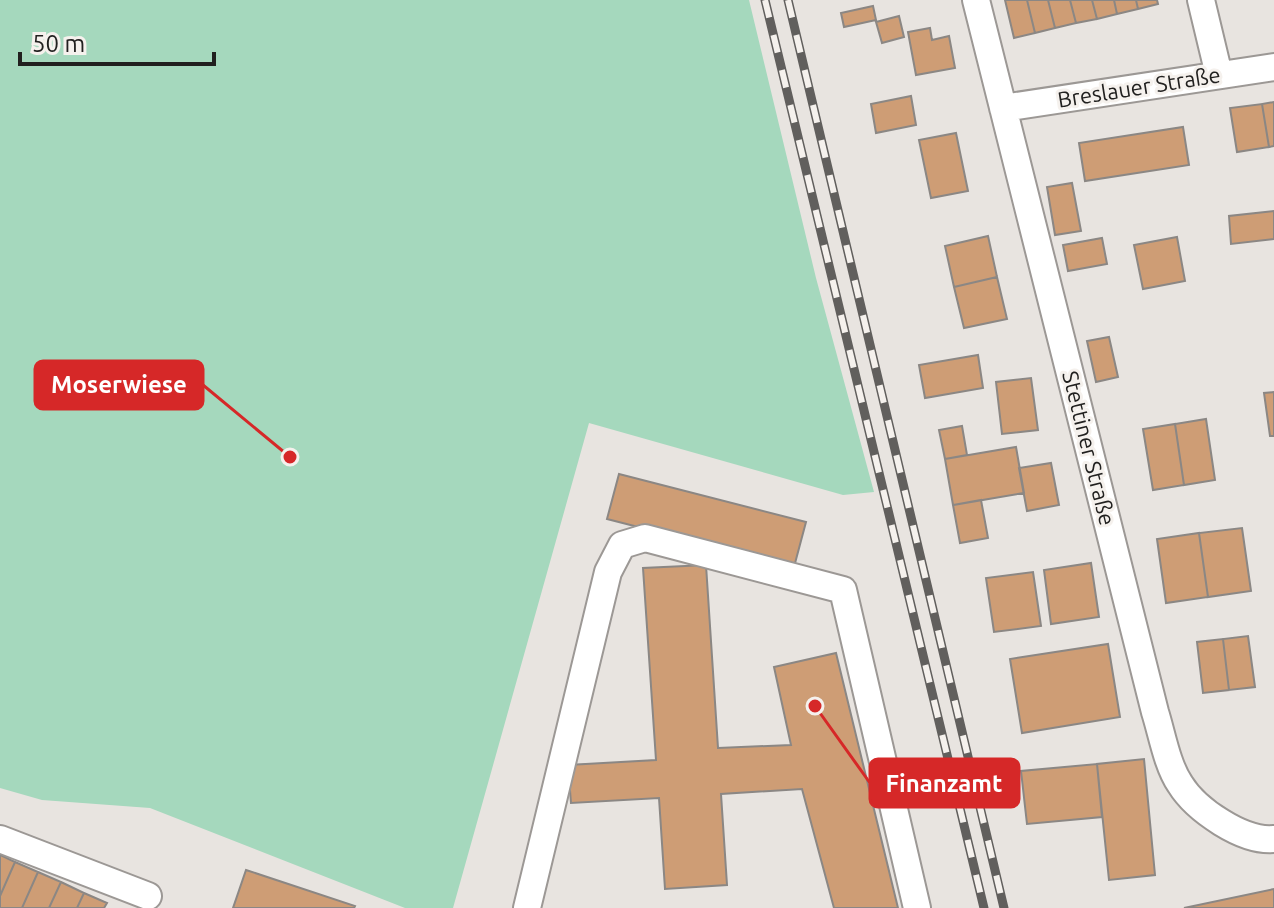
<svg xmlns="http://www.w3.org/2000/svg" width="1274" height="908" font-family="Ubuntu,sans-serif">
  <rect width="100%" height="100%" fill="#e8e4e0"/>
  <path fill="#a5d8bd" d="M 0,0 L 749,0 L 816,278 L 874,492 L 843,495 L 589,423 L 453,908 L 405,908 L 150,808 L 42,800 L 0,788 Z"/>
  <path fill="#ce9d75" stroke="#8b8784" stroke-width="2" d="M 1005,0 L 1027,0 L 1035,33 L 1014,38 Z
    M 1027,0 L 1048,0 L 1055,28 L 1035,33 Z
    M 1048,0 L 1070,0 L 1076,23 L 1055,28 Z
    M 1070,0 L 1092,0 L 1097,19 L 1076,23 Z
    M 1092,0 L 1114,0 L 1117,14 L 1097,19 Z
    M 1114,0 L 1136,0 L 1138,9 L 1117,14 Z
    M 1136,0 L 1157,0 L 1158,4 L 1138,9 Z
    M 873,6 L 876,20 L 844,27 L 841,13 Z
    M 899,16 L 904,37 L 882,43 L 876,22 Z
    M 930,28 L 932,40 L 949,36 L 955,68 L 916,75 L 908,32 Z
    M 911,96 L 916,125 L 876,133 L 871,104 Z
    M 1274,102 L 1274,146 L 1269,147 L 1262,104 Z
    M 1262,104 L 1269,147 L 1237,152 L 1230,108 Z
    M 1183,127 L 1189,165 L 1085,181 L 1079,143 Z
    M 956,133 L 968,191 L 931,198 L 919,140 Z
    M 1072,183 L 1081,231 L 1055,235 L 1047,187 Z
    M 1274,211 L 1274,239 L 1231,244 L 1229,216 Z
    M 988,236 L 997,277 L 954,287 L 945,246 Z
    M 1177,237 L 1185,281 L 1143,289 L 1134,245 Z
    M 1102,238 L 1107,264 L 1068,271 L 1063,245 Z
    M 997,277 L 1007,319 L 964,328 L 954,287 Z
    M 1109,337 L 1118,377 L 1096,382 L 1087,341 Z
    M 978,355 L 983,388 L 925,398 L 919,365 Z
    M 1031,378 L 1038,430 L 1002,434 L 996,382 Z
    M 1274,392 L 1274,436 L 1270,436 L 1264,393 Z
    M 1206,419 L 1215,480 L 1184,485 L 1175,424 Z
    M 1175,424 L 1184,485 L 1153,490 L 1143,429 Z
    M 962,426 L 967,455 L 945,459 L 939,430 Z
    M 1016,447 L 1024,493 L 953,505 L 945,459 Z
    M 1051,463 L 1059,505 L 1027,511 L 1019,468 Z
    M 619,474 L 806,522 L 794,567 L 607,519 Z
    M 981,500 L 988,538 L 960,543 L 953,505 Z
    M 1242,528 L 1251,591 L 1208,597 L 1199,533 Z
    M 1199,533 L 1208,597 L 1166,603 L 1157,539 Z
    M 1091,563 L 1099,617 L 1051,624 L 1044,570 Z
    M 706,565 L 718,748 L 791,745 L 774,667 L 836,653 L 898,908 L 834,908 L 802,789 L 721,794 L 727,885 L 665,889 L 659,798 L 571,803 L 568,765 L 656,760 L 643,568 Z
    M 1033,572 L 1041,626 L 994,632 L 986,578 Z
    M 1248,636 L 1255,687 L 1229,690 L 1223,639 Z
    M 1223,639 L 1229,690 L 1203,693 L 1197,642 Z
    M 1108,644 L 1120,717 L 1022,733 L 1010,659 Z
    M 1144,759 L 1155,875 L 1109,880 L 1097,764 Z
    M 1097,764 L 1102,817 L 1027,824 L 1021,771 Z
    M 0,855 L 15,862 L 0,896 Z
    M 15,862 L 38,872 L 22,908 L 0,908 L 0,896 Z
    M 246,870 L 355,906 L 354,908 L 233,908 Z
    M 38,872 L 61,882 L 49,908 L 22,908 Z
    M 61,882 L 84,893 L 77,908 L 49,908 Z
    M 1274,889 L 1274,908 L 1184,908 Z
    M 84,893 L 107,903 L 104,908 L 77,908 Z"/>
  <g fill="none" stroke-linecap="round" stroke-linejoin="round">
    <defs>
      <path id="minor" d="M 976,0 L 1155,712 C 1162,734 1167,765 1180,784 C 1196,810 1243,842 1274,839
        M 1201,0 L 1219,75
        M 1003,108 L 1274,67
        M 0,839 L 148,896
        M 527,908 L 608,572 L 622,545 L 645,538 L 843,590 L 917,908"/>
    </defs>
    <use href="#minor" stroke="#9c9895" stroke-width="30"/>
    <use href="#minor" stroke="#fff" stroke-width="26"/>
    <defs>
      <path id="rail" d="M 765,0 L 984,908
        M 788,0 L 1004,908"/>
    </defs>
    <use href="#rail" stroke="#615f5d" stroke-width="9"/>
    <use href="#rail" stroke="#f5f1ed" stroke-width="6" stroke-dasharray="18" stroke-linecap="butt"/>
  </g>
  <g text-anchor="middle" stroke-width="6" stroke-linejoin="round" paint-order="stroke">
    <g font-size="22" fill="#21201f" stroke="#f5f1ed">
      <text transform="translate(1139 87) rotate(-9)" y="8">Breslauer Straße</text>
      <text transform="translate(1089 448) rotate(76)" y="8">Stettiner Straße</text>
    </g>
  </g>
  <path fill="none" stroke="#d62828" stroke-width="3" d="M290 457L203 385M815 706L870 783"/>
  <g fill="#d62828" stroke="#f5f1ed" stroke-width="3">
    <circle cx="290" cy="457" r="8"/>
    <circle cx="815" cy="706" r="8"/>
  </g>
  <g fill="#d62828" stroke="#d62828" stroke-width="3">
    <rect x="35" y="361" width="168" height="48" rx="8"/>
    <rect x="870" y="759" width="149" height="48" rx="8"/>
  </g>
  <g font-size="24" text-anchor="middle" font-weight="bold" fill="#fff">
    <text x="119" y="393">Moserwiese</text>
    <text x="944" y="792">Finanzamt</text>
  </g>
  <path d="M20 52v12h194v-12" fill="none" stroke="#21201f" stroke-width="4"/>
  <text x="32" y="52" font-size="24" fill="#21201f" stroke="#f5f1ed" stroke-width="6" paint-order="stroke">50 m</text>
</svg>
